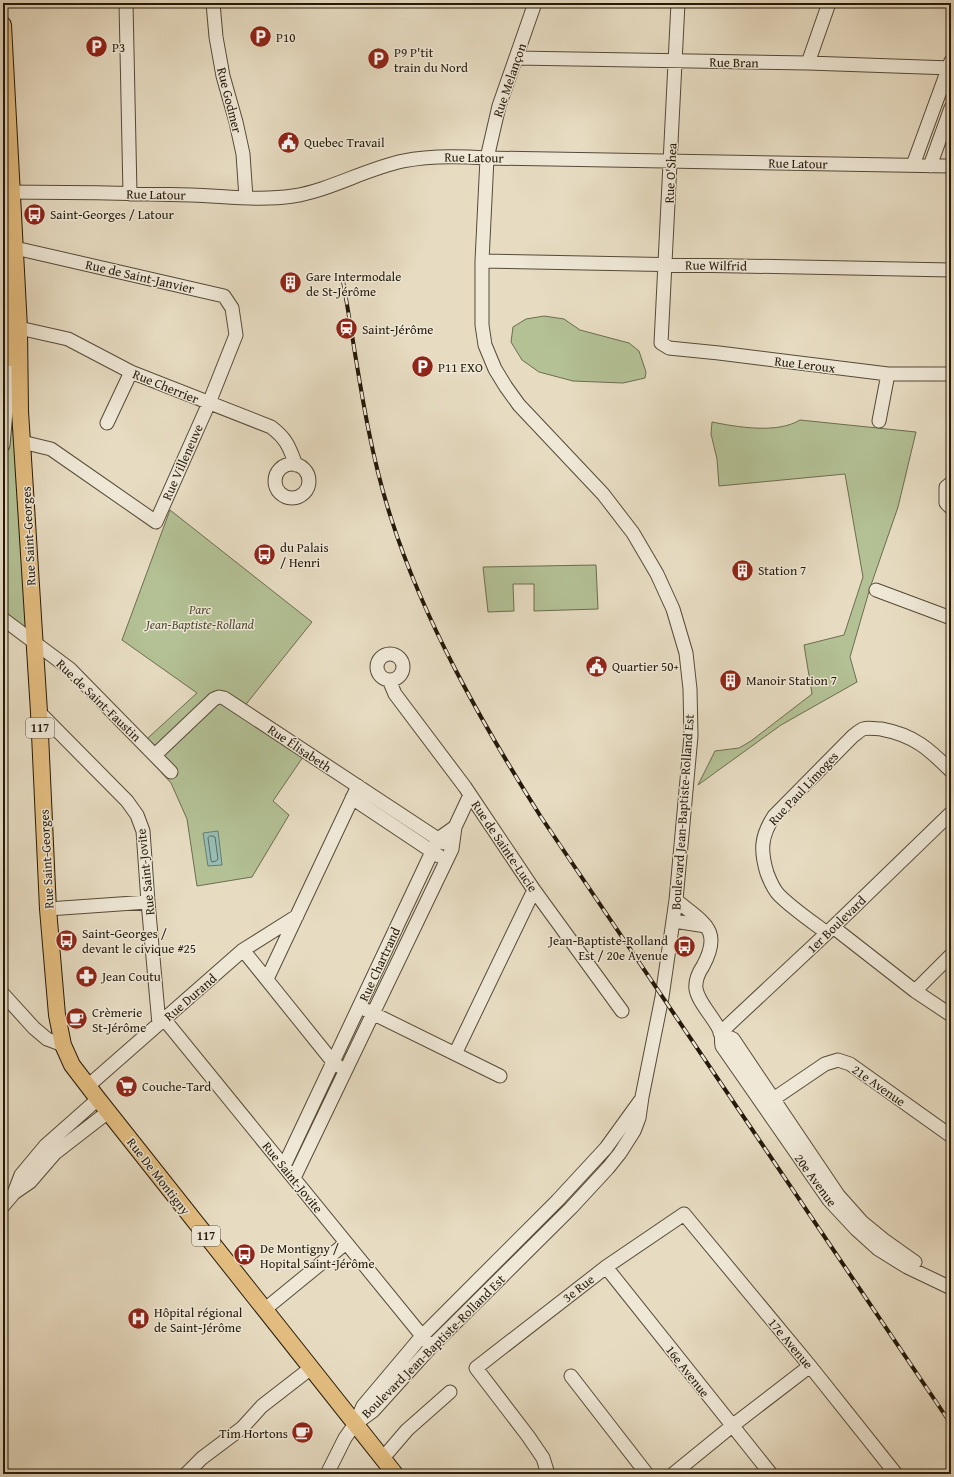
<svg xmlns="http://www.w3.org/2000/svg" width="954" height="1477" font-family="'Gentium Book Plus',serif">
  <rect width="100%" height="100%" fill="#e7dcc2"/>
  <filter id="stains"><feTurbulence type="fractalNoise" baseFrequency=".005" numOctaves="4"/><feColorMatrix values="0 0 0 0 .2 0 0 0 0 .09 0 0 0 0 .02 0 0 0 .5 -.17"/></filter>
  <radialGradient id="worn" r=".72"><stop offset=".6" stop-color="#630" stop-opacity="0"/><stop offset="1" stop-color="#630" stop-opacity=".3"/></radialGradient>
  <path fill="#b3c195" stroke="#6c6d4f" d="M 544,316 L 564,319 L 580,330 L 629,343 L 639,351 L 646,372 L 645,378 L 623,383 L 573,381 L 539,372 L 522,360 L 511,342 L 513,327 L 526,319 Z
    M 800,420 L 916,432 L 898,507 L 870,588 L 850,657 L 857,682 L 781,725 L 698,785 L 715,751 L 739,748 L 751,741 L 812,694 L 804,645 L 844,635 L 863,577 L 845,474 L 719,486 L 717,459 L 711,434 L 712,422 C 737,427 777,434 800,420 Z
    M 13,429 L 34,642 L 3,619 L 3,473 L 9,431 Z
    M 170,510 L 312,622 L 239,713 L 303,757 L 273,801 L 289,815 L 252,877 L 197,886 L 187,819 L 171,783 L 138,747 L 197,693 L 122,640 Z
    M 596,565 L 598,609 L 534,611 L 534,584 L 513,584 L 514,611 L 488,612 L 483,567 Z"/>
  <path fill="#97bcb2" stroke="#697b6e" d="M 218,831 L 222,865 L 208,866 L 203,833 Z"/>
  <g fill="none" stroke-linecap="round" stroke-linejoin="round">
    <path stroke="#5e6a5e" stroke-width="1" d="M 210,836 L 213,836 L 215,837 L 218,859 L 216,861 L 212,862 L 211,860 L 208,838 Z"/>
    <defs>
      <path id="minor" d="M 126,3 L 130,194
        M 213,3 L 216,37 L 223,76 L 236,122 L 243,154 L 246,198
        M 678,3 L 661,343 L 669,348 L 719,353 L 888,374 L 951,374
        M 516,58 L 808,63 L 951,68
        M 808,63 L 829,3
        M 913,165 L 951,61
        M 930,166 L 951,108
        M 3,192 C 65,192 128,193 191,195 C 225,196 259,201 293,196 C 331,190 365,169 403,161 C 430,155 459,156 487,158 L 951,166
        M 15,248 L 224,296 L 232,308 L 236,335 L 209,403 L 156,522 L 51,449 L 22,442
        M 482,261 L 951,270
        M 19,328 L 68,339 L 131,372 L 271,427 C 287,439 289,447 296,465
        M 879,421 L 888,374
        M 107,423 L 131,372
        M 3,445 L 11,355
        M275 481a17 17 0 1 1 34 0a17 17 0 1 1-34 0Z
        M 951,483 L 946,487 L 946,503 L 951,508
        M 876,590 L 951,618
        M 3,619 L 70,669 L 171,772
        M377 667a13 13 0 1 1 26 0a13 13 0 1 1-26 0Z
        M 389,680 L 395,694 L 465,787 L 534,890 L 622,1011
        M 39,712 L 127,801 L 137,815 L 143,831 L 148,902 L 159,1024
        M 155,755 L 214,699 L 219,697 L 224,698 L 444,843
        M 352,798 L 439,856
        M 676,900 C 703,923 723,929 703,966 C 699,972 695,981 696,989 C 699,1005 717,1020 721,1034 C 722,1038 721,1042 722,1046 L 829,1200 L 856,1229 L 878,1249 L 907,1267 L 951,1288
        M 48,909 L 148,902
        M 674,921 L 706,926
        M 833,927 L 915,991 L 951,1015
        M 827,933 C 811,921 793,909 779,895 C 773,889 770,881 767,873 C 760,850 761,836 774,816 L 853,736 C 856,734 860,730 863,729 C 869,727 876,729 881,729 C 914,735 929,749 951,771
        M 243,950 L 333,1062 L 338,1066
        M 267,979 L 358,786
        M 915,991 L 951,955
        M 3,994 L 34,1028 L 47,1039 L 63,1045
        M 366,1010 L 500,1076
        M 164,1019 L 427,1342
        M 720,1033 L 733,1039 L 838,1195 L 862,1222 L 884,1240 L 915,1262
        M 720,1033 L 827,933 L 951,813
        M 455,1054 L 534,890
        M 88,1086 L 243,950 L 297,916
        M 766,1104 L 825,1064 L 838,1060 L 850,1064 L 951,1136
        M 284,1166 L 438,839 L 455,827
        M 294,1178 L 452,849 L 455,827 L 470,795
        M 14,1193 L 21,1175 L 46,1145 L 98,1099
        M 3,1206 L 14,1193 L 30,1182 L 55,1153 L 108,1112
        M 606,1267 L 771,1474
        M 264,1310 L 346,1243
        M 571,1376 L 647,1474
        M 355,1424 L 373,1411 L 431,1347 L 571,1208 L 608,1168 L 620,1153 L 634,1131 L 639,1118 L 642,1097 L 662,997 L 676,900 L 691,736 L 690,689 L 686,653 L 673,609 L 657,574 L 633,533 L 603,494 L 519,405 L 506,387 L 495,369 L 485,345 L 482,325 L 482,261 L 487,158 L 499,106 L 535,3
        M 383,1458 L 407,1430 L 450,1392
        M 186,1474 L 202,1458 L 242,1428 L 262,1406 L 311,1368
        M 327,1474 L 345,1438 L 355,1424 L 363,1406 L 422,1336 L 557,1201 L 606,1148 L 640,1101
        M 548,1474 L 543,1458 L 528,1436 L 476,1368 L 606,1267 L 684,1214 L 810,1366 L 896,1474
        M 673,1474 L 732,1426 L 810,1366"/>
      <path id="major" d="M 3,25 L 19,328 L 20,411 L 39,712 L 48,909 L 57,1015 L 63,1045 L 72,1065 L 98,1099 L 395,1474
        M 3,243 L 7,326 L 11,358"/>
    </defs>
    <use href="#minor" stroke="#554a37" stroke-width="15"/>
    <use href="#major" stroke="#241909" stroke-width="18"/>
    <use href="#minor" stroke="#efe8d7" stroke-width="13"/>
    <use href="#major" stroke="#e4be81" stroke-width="16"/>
    <defs>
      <path id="rail" d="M 343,281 C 357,360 366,441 391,518 C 424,622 483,725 541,817 L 951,1424"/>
    </defs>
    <use href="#rail" stroke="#241909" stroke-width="4"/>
    <use href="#rail" stroke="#efe8d7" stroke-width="2.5" stroke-dasharray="8" stroke-linecap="butt"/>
  </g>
  <defs>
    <symbol id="parking-disc" viewBox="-11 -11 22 22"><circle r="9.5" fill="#8f2418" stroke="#efe8d7"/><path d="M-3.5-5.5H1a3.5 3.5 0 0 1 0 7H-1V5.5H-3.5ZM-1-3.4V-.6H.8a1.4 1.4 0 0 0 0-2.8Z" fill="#fff"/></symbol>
    <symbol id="civic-disc" viewBox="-11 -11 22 22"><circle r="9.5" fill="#8f2418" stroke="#efe8d7"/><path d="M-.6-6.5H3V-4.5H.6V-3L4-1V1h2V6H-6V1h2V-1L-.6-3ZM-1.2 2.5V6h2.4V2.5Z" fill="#fff"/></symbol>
    <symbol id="bus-disc" viewBox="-11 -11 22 22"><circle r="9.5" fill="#8f2418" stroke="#efe8d7"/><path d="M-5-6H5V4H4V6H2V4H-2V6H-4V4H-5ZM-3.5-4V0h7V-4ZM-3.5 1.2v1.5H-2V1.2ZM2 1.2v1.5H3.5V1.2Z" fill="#fff"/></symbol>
    <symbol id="building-disc" viewBox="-11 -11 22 22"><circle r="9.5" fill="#8f2418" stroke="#efe8d7"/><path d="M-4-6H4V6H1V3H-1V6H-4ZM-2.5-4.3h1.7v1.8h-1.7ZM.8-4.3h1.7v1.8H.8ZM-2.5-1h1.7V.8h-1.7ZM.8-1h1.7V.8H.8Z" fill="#fff"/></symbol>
    <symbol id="station-disc" viewBox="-11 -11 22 22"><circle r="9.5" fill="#8f2418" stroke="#efe8d7"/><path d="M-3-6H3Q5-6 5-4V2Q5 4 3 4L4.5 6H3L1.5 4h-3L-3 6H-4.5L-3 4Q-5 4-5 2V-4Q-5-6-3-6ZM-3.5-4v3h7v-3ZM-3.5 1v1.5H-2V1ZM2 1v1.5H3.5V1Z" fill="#fff"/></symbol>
    <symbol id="pharmacy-disc" viewBox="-11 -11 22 22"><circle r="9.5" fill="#8f2418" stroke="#efe8d7"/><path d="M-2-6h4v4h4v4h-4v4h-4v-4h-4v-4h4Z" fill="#fff"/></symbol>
    <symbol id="cafe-disc" viewBox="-11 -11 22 22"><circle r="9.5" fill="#8f2418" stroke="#efe8d7"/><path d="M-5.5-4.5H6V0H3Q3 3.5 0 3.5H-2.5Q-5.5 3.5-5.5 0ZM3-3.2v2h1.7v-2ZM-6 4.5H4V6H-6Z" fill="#fff"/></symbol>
    <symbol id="supermarket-disc" viewBox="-11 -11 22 22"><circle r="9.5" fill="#8f2418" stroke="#efe8d7"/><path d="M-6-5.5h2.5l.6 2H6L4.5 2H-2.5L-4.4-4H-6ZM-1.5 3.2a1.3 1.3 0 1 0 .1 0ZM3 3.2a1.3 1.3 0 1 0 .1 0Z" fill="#fff"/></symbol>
    <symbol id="hospital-disc" viewBox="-11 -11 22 22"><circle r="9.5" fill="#8f2418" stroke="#efe8d7"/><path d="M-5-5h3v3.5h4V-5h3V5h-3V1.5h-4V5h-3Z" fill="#fff"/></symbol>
  </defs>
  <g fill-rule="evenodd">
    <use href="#parking-disc" x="248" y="24" width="25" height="25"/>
    <use href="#parking-disc" x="84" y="34" width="25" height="25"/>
    <use href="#parking-disc" x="366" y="46" width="25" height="25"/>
    <use href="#civic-disc" x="276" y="130" width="25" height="25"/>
    <use href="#bus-disc" x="22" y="202" width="25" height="25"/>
    <use href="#building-disc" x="278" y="270" width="25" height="25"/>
    <use href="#station-disc" x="334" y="316" width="25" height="25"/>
    <use href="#parking-disc" x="410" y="354" width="25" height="25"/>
    <use href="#bus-disc" x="252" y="542" width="25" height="25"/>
    <use href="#building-disc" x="730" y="558" width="25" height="25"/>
    <use href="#civic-disc" x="584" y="654" width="25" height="25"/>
    <use href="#building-disc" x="718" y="668" width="25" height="25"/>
    <use href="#bus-disc" x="54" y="928" width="25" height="25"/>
    <use href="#bus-disc" x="672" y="934" width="25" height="25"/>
    <use href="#pharmacy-disc" x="74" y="964" width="25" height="25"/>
    <use href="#cafe-disc" x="64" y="1006" width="25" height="25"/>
    <use href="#supermarket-disc" x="114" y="1074" width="25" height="25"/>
    <use href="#bus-disc" x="232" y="1242" width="25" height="25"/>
    <use href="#hospital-disc" x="126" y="1306" width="25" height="25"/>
    <use href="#cafe-disc" x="290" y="1420" width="25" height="25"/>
  </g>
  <g text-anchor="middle" stroke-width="3" stroke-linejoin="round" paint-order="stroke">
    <g fill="#efe8d7" stroke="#615747" stroke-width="1">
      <rect x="26" y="718" width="28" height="20" rx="3"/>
      <rect x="192" y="1226" width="28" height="20" rx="3"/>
    </g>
    <g font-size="12" font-weight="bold" fill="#241909">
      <text x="40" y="732">117</text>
      <text x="206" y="1240">117</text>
    </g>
    <g font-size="13" fill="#241909" stroke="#efe8d7" text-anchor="start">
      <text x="276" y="42">P10</text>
      <text x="112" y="52">P3</text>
      <text x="394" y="57">P9 P'tit<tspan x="394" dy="15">train du Nord</tspan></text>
      <text x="304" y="147">Quebec Travail</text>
      <text x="50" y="219">Saint-Georges / Latour</text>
      <text x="306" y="281">Gare Intermodale<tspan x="306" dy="15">de St-Jérôme</tspan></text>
      <text x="362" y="334">Saint-Jérôme</text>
      <text x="438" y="372">P11 EXO</text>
      <text x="280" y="552">du Palais<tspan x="280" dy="15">/ Henri</tspan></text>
      <text x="758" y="575">Station 7</text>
      <text x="612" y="671">Quartier 50+</text>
      <text x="746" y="685">Manoir Station 7</text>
      <text x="82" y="938">Saint-Georges /<tspan x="82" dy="15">devant le civique #25</tspan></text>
      <text x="668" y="945" text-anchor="end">Jean-Baptiste-Rolland<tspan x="668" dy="15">Est / 20e Avenue</tspan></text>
      <text x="102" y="981">Jean Coutu</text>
      <text x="92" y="1017">Crèmerie<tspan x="92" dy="15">St-Jérôme</tspan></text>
      <text x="142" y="1091">Couche-Tard</text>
      <text x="260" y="1253">De Montigny /<tspan x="260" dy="15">Hopital Saint-Jérôme</tspan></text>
      <text x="154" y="1317">Hôpital régional<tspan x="154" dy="15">de Saint-Jérôme</tspan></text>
      <text x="288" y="1438" text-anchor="end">Tim Hortons</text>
    </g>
    <g font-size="13" fill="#241909" stroke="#efe8d7">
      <text transform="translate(734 62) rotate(1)" y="5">Rue Bran</text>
      <text transform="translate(509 80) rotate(-71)" y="5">Rue Melançon</text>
      <text transform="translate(230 100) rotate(76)" y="5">Rue Godmer</text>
      <text transform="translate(474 157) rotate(1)" y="5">Rue Latour</text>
      <text transform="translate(798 163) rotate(1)" y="5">Rue Latour</text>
      <text transform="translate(670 173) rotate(-87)" y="5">Rue O'Shea</text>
      <text transform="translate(156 194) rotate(1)" y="5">Rue Latour</text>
      <text transform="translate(716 265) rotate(1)" y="5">Rue Wilfrid</text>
      <text transform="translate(140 276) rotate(13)" y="5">Rue de Saint-Janvier</text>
      <text transform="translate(805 364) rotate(7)" y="5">Rue Leroux</text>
      <text transform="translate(166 386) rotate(22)" y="5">Rue Cherrier</text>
      <text transform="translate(182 462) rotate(-66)" y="5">Rue Villeneuve</text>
      <text transform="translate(28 536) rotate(-93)" y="5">Rue Saint-Georges</text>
      <text transform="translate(99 700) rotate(44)" y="5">Rue de Saint-Faustin</text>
      <text transform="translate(300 748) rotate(34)" y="5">Rue Élisabeth</text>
      <text transform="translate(803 788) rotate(-47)" y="5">Rue Paul Limoges</text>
      <text transform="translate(682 812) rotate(-86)" y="5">Boulevard Jean-Baptiste-Rolland Est</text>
      <text transform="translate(505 846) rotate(56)" y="5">Rue de Sainte-Lucie</text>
      <text transform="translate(46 859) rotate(-93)" y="5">Rue Saint-Georges</text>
      <text transform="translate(145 872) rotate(-96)" y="5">Rue Saint-Jovite</text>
      <text transform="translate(836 924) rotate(-44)" y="5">1er Boulevard</text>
      <text transform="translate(379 964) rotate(-65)" y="5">Rue Chartrand</text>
      <text transform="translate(190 997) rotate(-41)" y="5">Rue Durand</text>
      <text transform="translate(879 1085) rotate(35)" y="5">21e Avenue</text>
      <text transform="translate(159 1176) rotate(52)" y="5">Rue De Montigny</text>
      <text transform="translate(293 1177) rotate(51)" y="5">Rue Saint-Jovite</text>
      <text transform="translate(816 1180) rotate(54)" y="5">20e Avenue</text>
      <text transform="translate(578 1288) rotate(-38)" y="5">3e Rue</text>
      <text transform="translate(791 1343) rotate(50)" y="5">17e Avenue</text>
      <text transform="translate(433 1346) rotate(-45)" y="5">Boulevard Jean-Baptiste-Rolland Est</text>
      <text transform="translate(688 1371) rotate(52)" y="5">16e Avenue</text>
    </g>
    <g font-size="13" font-style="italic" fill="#4f4b33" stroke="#efe8d7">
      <text x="200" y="614">Parc<tspan x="200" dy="15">Jean-Baptiste-Rolland</tspan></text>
    </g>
  </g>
  <rect width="954" height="1477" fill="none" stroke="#e7dcc2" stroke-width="16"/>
  <rect x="4" y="4" width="946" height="1469" fill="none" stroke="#241909" stroke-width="2"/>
  <rect x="8" y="8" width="938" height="1461" fill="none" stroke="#241909"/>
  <rect width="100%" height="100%" filter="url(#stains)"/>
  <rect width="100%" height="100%" fill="url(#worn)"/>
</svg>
